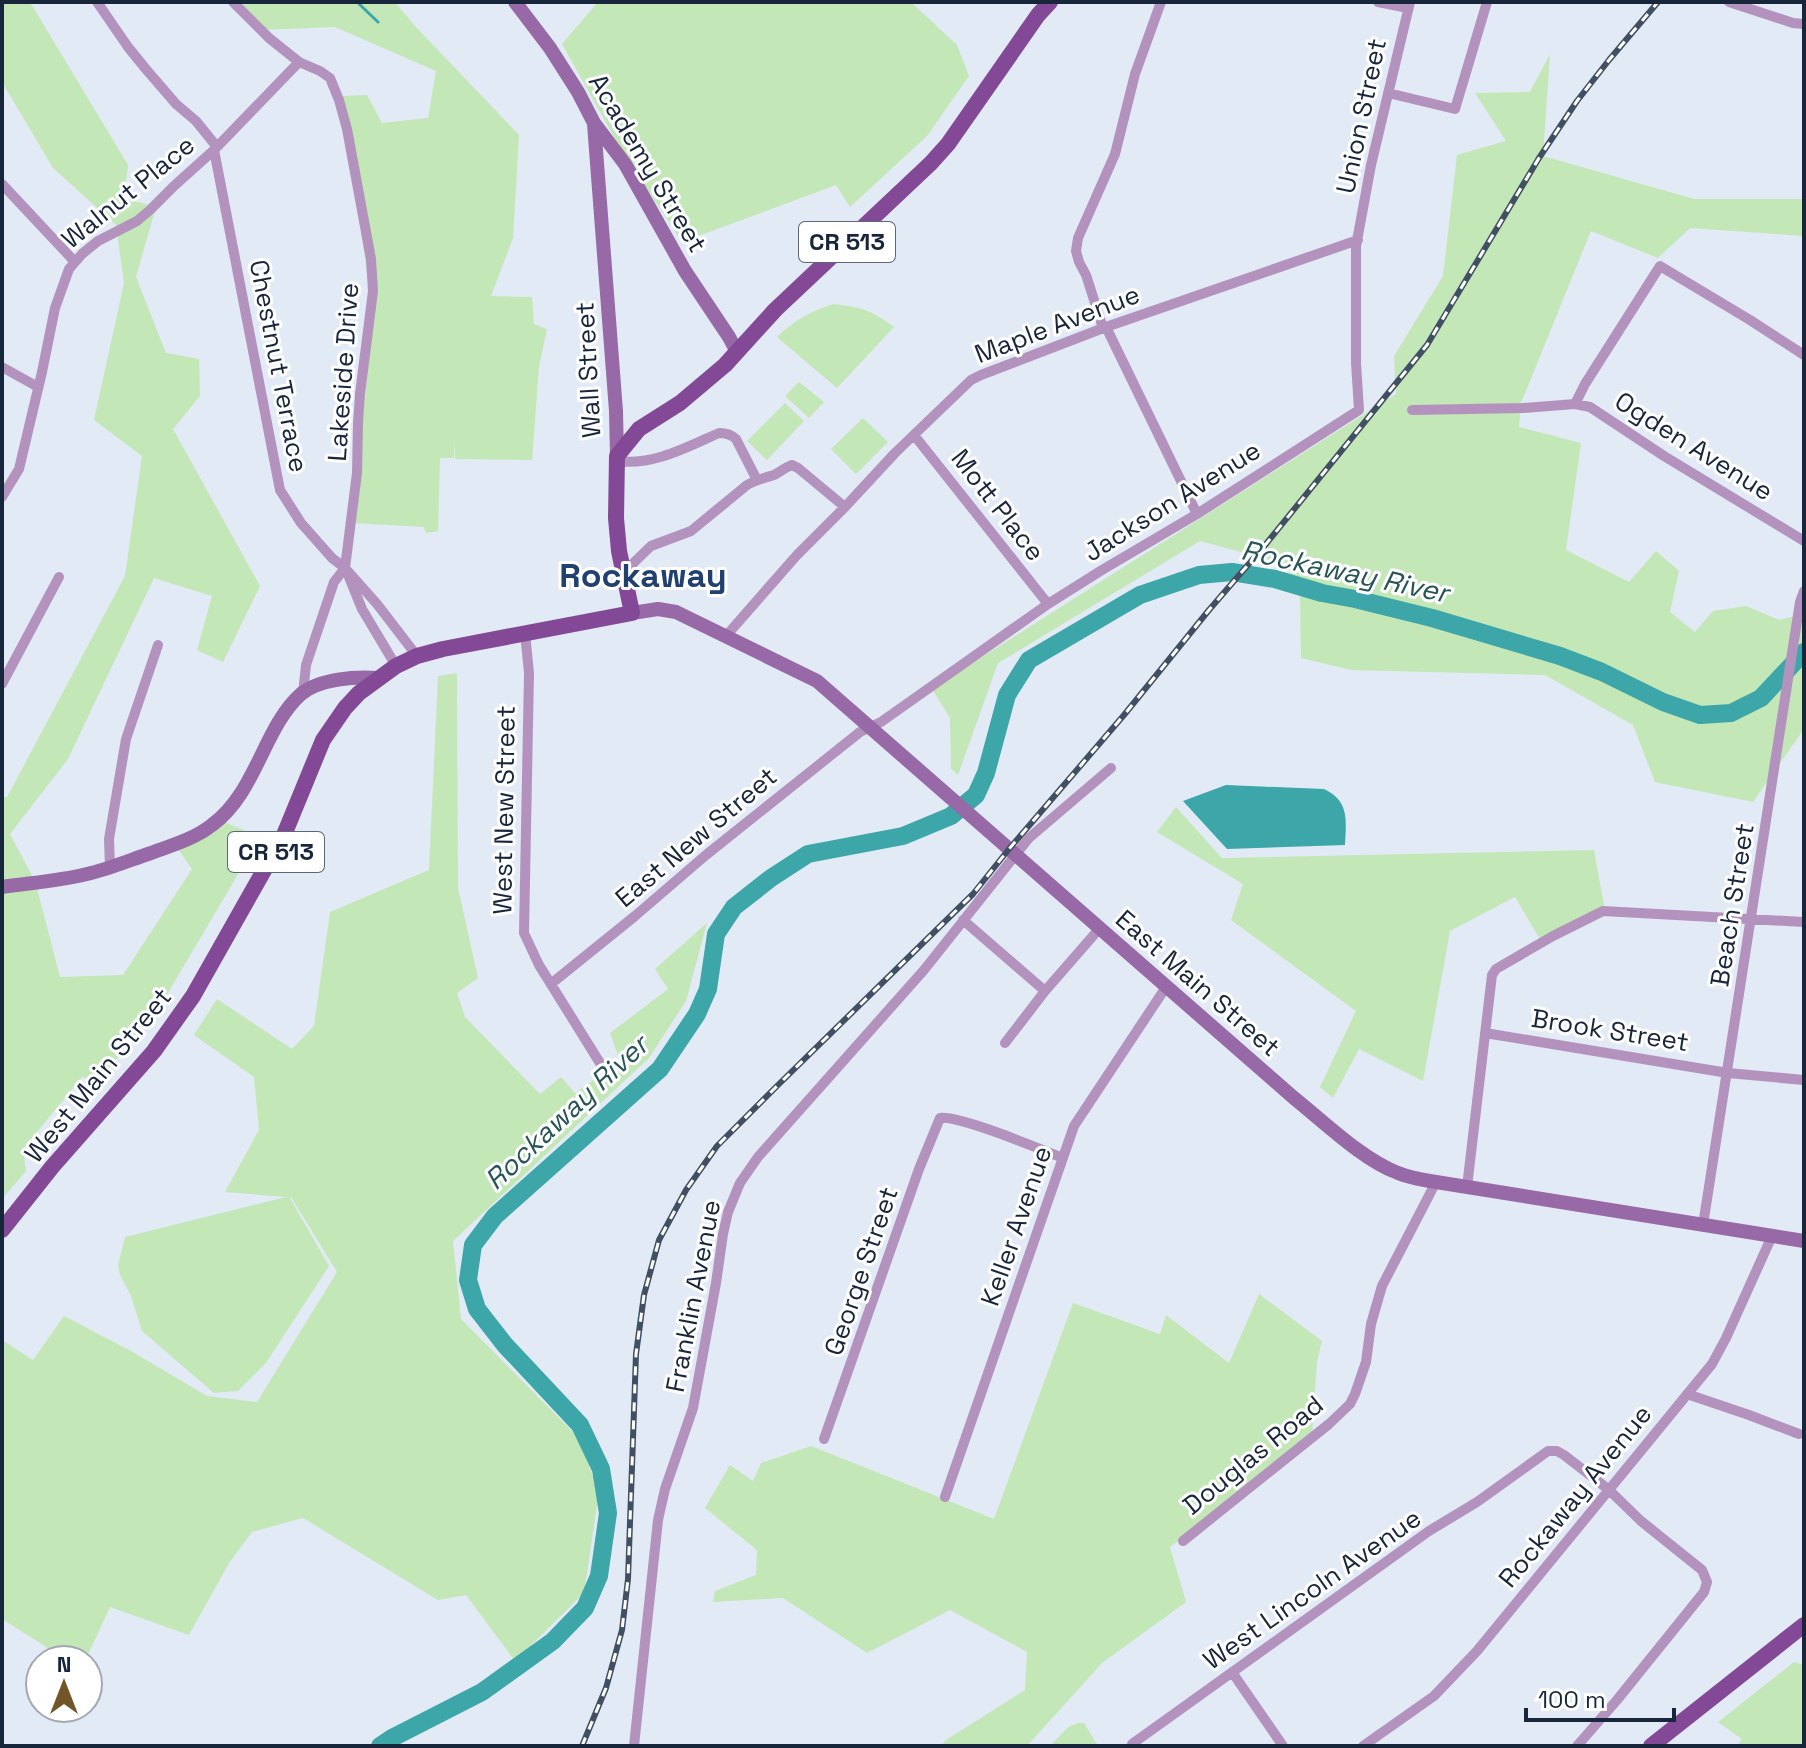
<svg xmlns="http://www.w3.org/2000/svg" width="1806" height="1748" font-family="'Space Grotesk',sans-serif">
  <rect width="100%" height="100%" fill="#e2eaf6"/>
  <path fill="#c3e7b7" d="M 2,2 L 30,2 L 128,165 L 124,198 L 156,207 L 136,277 L 166,353 L 199,359 L 200,396 L 173,429 L 260,586 L 223,662 L 197,650 L 212,596 L 154,578 L 68,759 L 10,834 L 35,881 L 60,977 L 123,975 L 192,869 L 178,849 L 224,822 L 260,837 L 162,1003 L 99,1081 L 82,1077 L 23,1149 L 26,1171 L 2,1199 L 2,798 L 7,797 L 125,576 L 142,456 L 94,420 L 124,283 L 116,225 L 53,168 L 2,82 Z
    M 242,2 L 395,2 L 415,26 L 519,135 L 513,238 L 491,296 L 532,297 L 534,324 L 547,329 L 539,367 L 532,460 L 455,459 L 455,437 L 454,458 L 440,458 L 438,531 L 426,533 L 424,527 L 353,523 L 373,316 L 342,96 L 367,95 L 382,123 L 428,118 L 436,71 L 335,27 L 260,30 Z
    M 598,2 L 911,2 L 957,45 L 969,76 L 927,136 L 850,207 L 836,185 L 682,242 L 618,144 L 562,44 Z
    M 1550,54 L 1543,156 L 1694,199 L 1804,199 L 1804,236 L 1690,228 L 1658,258 L 1591,231 L 1521,403 L 1519,427 L 1581,443 L 1566,550 L 1629,582 L 1656,551 L 1679,571 L 1670,612 L 1695,632 L 1713,611 L 1746,606 L 1779,620 L 1804,614 L 1804,729 L 1753,802 L 1655,782 L 1633,725 L 1545,675 L 1351,670 L 1301,658 L 1300,597 L 1286,564 L 1200,541 L 998,663 L 958,775 L 951,769 L 950,718 L 932,689 L 1396,394 L 1394,356 L 1443,276 L 1457,155 L 1506,141 L 1475,93 L 1530,92 Z
    M 833,304 C 861,307 871,310 894,327 L 837,388 L 777,337 C 795,320 809,312 833,304 Z
    M 799,382 L 824,402 L 809,418 L 785,396 Z
    M 785,403 L 804,421 L 767,460 L 747,441 Z
    M 863,418 L 888,442 L 856,474 L 831,449 Z
    M 457,673 L 458,888 L 478,978 L 457,993 L 465,1017 L 540,1094 L 561,1077 L 575,1093 L 620,1061 L 610,1033 L 668,989 L 655,969 L 707,923 L 686,1001 L 649,1058 L 453,1241 L 461,1319 L 578,1437 L 599,1492 L 584,1593 L 515,1661 L 466,1595 L 438,1600 L 303,1518 L 252,1532 L 229,1563 L 189,1635 L 110,1607 L 87,1657 L 77,1653 L 72,1660 L 67,1660 L 2,1619 L 2,1340 L 33,1360 L 64,1316 L 131,1351 L 207,1396 L 257,1402 L 337,1272 L 291,1197 L 290,1198 L 329,1266 L 266,1363 L 238,1391 L 214,1393 L 142,1331 L 131,1296 L 120,1275 L 118,1265 L 125,1237 L 286,1197 L 225,1192 L 259,1130 L 254,1077 L 194,1035 L 217,999 L 292,1049 L 314,1026 L 330,912 L 429,870 L 438,676 Z
    M 1176,807 L 1222,858 L 1594,850 L 1605,911 L 1541,941 L 1515,897 L 1450,931 L 1423,1081 L 1359,1049 L 1333,1098 L 1320,1087 L 1356,1011 L 1231,920 L 1243,884 L 1157,832 Z
    M 1259,1294 L 1322,1341 L 1317,1361 L 1312,1439 L 1170,1547 L 1186,1602 L 1102,1663 L 1027,1746 L 941,1746 L 946,1740 L 1025,1690 L 1027,1652 L 950,1610 L 867,1653 L 783,1598 L 713,1602 L 715,1591 L 756,1575 L 757,1550 L 705,1508 L 730,1465 L 753,1481 L 761,1463 L 811,1446 L 994,1519 L 1073,1303 L 1160,1334 L 1166,1315 L 1229,1363 Z
    M 1794,1662 L 1804,1665 L 1804,1746 L 1737,1746 L 1742,1739 L 1718,1722 Z
    M 1078,1723 L 1084,1723 L 1098,1746 L 1050,1746 L 1068,1727 Z"/>
  <path fill="#3ca6a9" d="M 1226,785 L 1324,789 C 1350,801 1346,821 1345,845 L 1227,849 L 1183,801 Z"/>
  <g fill="none" stroke-linecap="round" stroke-linejoin="round">
    <path stroke="#3ca6a9" stroke-width="3" d="M 357,2 L 378,22"/>
    <path stroke="#3ca6a9" stroke-width="18" d="M 380,1746 L 392,1738 L 482,1692 L 553,1641 L 585,1608 L 599,1576 L 608,1513 L 601,1469 L 580,1425 L 505,1345 L 477,1309 L 468,1280 L 473,1245 L 495,1216 L 660,1069 L 697,1014 L 708,989 L 716,934 L 734,907 L 771,878 L 808,854 L 903,836 L 951,816 L 976,795 L 986,773 L 1007,695 L 1029,660 L 1140,595 L 1199,575 L 1232,572 L 1275,579 L 1322,593 L 1355,599 L 1432,618 L 1560,656 L 1602,672 L 1663,702 L 1700,715 L 1731,713 L 1761,698 L 1804,652"/>
    <path stroke="#b393be" stroke-width="10" d="M 97,2 L 128,47 L 145,68 L 176,104 L 196,121 L 217,147
      M 233,2 L 269,38 L 299,62 L 320,71 L 330,78 L 339,100 L 347,129 L 371,259 L 373,291 L 360,394 L 358,423 L 357,473 L 345,568 L 334,582 L 306,665 L 303,693
      M 1378,2 L 1408,8
      M 1729,2 L 1793,23 L 1804,24
      M 1388,93 L 1455,109 L 1487,2
      M 214,150 L 280,490 L 301,523 L 332,558 L 345,568 L 377,604 L 417,656
      M 2,184 L 75,262
      M 1106,327 L 1197,514
      M 1103,328 L 1086,275 L 1079,262 L 1076,251 L 1078,238 L 1115,154 L 1135,74 L 1161,2
      M 2,367 L 38,387
      M 1575,404 L 1585,384 L 1660,266 L 1750,320 L 1804,355
      M 1412,410 L 1523,408 L 1575,404 L 1590,407 L 1664,456 L 1804,541
      M 914,435 L 1048,604
      M 617,461 C 653,466 687,447 719,433 C 726,433 731,434 736,439 L 757,480
      M 2,497 L 19,469 L 42,372 L 55,308 L 69,269 L 82,254 L 98,241 L 137,221 L 150,210 L 174,186 L 214,150 L 299,62
      M 624,572 L 651,546 L 691,531 L 747,485 C 756,480 764,478 774,475 C 780,472 786,467 792,465 L 798,468 L 845,507
      M 349,577 L 362,609 L 396,666
      M 525,633 L 529,673 L 524,933 L 539,965 L 600,1063
      M 726,636 L 797,555 L 845,507 L 895,453 L 971,380 L 981,375 L 1106,327 L 1358,240
      M 2,684 L 59,577
      M 110,867 L 109,839 L 126,739 L 158,645
      M 963,920 L 1045,991 L 1005,1043
      M 552,983 L 635,916 L 706,855 L 860,732 L 881,722 L 1048,604 L 1102,570 L 1197,514 L 1359,410 L 1356,363 L 1356,246 L 1371,165 L 1410,2
      M 1045,991 L 1099,929
      M 1485,1033 L 1728,1073 L 1804,1080
      M 1467,1187 L 1492,975 L 1496,969 L 1553,936 L 1603,911 L 1804,922
      M 1703,1225 L 1800,602 L 1804,591
      M 1687,1394 L 1749,1415 L 1799,1434
      M 824,1439 L 919,1169 L 940,1118 C 959,1115 1040,1149 1063,1158
      M 945,1497 L 1074,1126 L 1166,987
      M 1183,1541 L 1329,1424 L 1350,1404 L 1355,1394 L 1366,1362 L 1371,1324 L 1382,1286 L 1436,1182
      M 1232,1672 L 1283,1746
      M 1132,1744 L 1429,1531 L 1477,1502 L 1548,1451 L 1557,1451 L 1564,1455 L 1608,1489 L 1641,1521 L 1702,1570 L 1707,1582 L 1704,1592 L 1617,1700 L 1577,1746
      M 634,1746 L 658,1520 L 665,1489 L 693,1408 L 716,1283 L 723,1234 L 728,1212 L 740,1183 L 758,1157 L 924,970 L 1029,838 L 1111,768
      M 1363,1746 L 1434,1696 L 1477,1651 L 1712,1364 L 1726,1338 L 1772,1236"/>
    <path stroke="#9869a7" stroke-width="14" d="M 515,2 L 550,48 L 578,92 L 594,123 L 625,164 L 685,271 L 729,337 L 737,352
      M 594,124 L 616,411 L 617,456
      M 632,613 L 658,609 L 676,612 L 817,681 L 1294,1098 C 1324,1122 1363,1160 1398,1173 C 1410,1178 1423,1180 1436,1182 L 1804,1241
      M 2,887 C 30,883 59,881 87,874 C 109,869 130,860 151,853 C 173,845 194,839 212,825 C 257,792 263,728 301,694 C 319,679 356,676 378,678"/>
    <path stroke="#834996" stroke-width="16" d="M 2,1230 L 52,1167 L 154,1051 L 193,996 L 284,835 L 323,740 L 345,708 L 359,693 L 396,666 L 417,656 L 443,649 L 632,613 L 619,551 L 616,518 L 617,456 L 639,429 L 680,403 L 725,365 L 775,310 L 931,163 L 948,144 L 1038,15 L 1050,2
      M 1651,1746 L 1804,1625"/>
    <defs>
      <path id="rail" d="M 582,1746 L 606,1688 L 622,1630 L 628,1579 L 636,1354 L 644,1295 L 659,1240 L 686,1190 L 717,1146 L 777,1086 L 973,894 L 1009,849 L 1124,715 L 1209,610 L 1266,544 L 1427,345 L 1539,158 L 1577,101 L 1609,60 L 1658,2"/>
    </defs>
    <use href="#rail" stroke="#414f62" stroke-width="6"/>
    <use href="#rail" stroke="#fff" stroke-width="3" stroke-dasharray="9" stroke-linecap="butt"/>
  </g>
  <g text-anchor="middle" stroke-width="6" stroke-linejoin="round" paint-order="stroke">
    <g fill="#fff" stroke="#5d6776" stroke-width="2">
      <rect x="799" y="222" width="96" height="40" rx="6"/>
      <rect x="228" y="832" width="96" height="40" rx="6"/>
    </g>
    <g font-size="24" font-weight="bold" fill="#17263b">
      <text x="847" y="250">CR 513</text>
      <text x="276" y="860">CR 513</text>
    </g>
    <g font-size="26" fill="#17263b" stroke="#fff">
      <text transform="translate(1361 116) rotate(-78)" y="9">Union Street</text>
      <text transform="translate(648 163) rotate(59)" y="9">Academy Street</text>
      <text transform="translate(128 192) rotate(-39)" y="9">Walnut Place</text>
      <text transform="translate(1057 324) rotate(-21)" y="9">Maple Avenue</text>
      <text transform="translate(279 366) rotate(79)" y="9">Chestnut Terrace</text>
      <text transform="translate(588 370) rotate(-93)" y="9">Wall Street</text>
      <text transform="translate(343 372) rotate(-86)" y="9">Lakeside Drive</text>
      <text transform="translate(1694 446) rotate(32)" y="9">Ogden Avenue</text>
      <text transform="translate(1172 501) rotate(-32)" y="9">Jackson Avenue</text>
      <text transform="translate(998 505) rotate(52)" y="9">Mott Place</text>
      <text transform="translate(504 810) rotate(-89)" y="9">West New Street</text>
      <text transform="translate(696 837) rotate(-40)" y="9">East New Street</text>
      <text transform="translate(1732 905) rotate(-81)" y="9">Beach Street</text>
      <text transform="translate(1198 983) rotate(41)" y="9">East Main Street</text>
      <text transform="translate(1610 1030) rotate(9)" y="9">Brook Street</text>
      <text transform="translate(98 1075) rotate(-51)" y="9">West Main Street</text>
      <text transform="translate(1016 1226) rotate(-71)" y="9">Keller Avenue</text>
      <text transform="translate(861 1271) rotate(-71)" y="9">George Street</text>
      <text transform="translate(693 1296) rotate(-79)" y="9">Franklin Avenue</text>
      <text transform="translate(1253 1455) rotate(-39)" y="9">Douglas Road</text>
      <text transform="translate(1575 1496) rotate(-51)" y="9">Rockaway Avenue</text>
      <text transform="translate(1312 1589) rotate(-35)" y="9">West Lincoln Avenue</text>
    </g>
    <g font-size="28" font-style="italic" fill="#275456" stroke="#fff">
      <text transform="translate(1345 571) rotate(12)" y="10">Rockaway River</text>
      <text transform="translate(566 1112) rotate(-43)" y="10">Rockaway River</text>
    </g>
    <g font-size="34" font-weight="bold" fill="#204170" stroke="#fff">
      <text x="643" y="587">Rockaway</text>
    </g>
  </g>
  <rect width="1806" height="1748" fill="none" stroke="#17263b" stroke-width="8"/>
  <g transform="translate(64 1684)"><circle r="38" fill="#ffffff" stroke="#a2a8b1" stroke-width="2"/>
  <path d="M0-6L14 30L0 20L-14 30Z" fill="#725629"/>
  <text y="-12" font-size="22" font-weight="bold" text-anchor="middle" fill="#17263b">N</text>
  </g>
  <path d="M1526 1708v12h148v-12" fill="none" stroke="#17263b" stroke-width="4"/>
  <text x="1538" y="1708" font-size="24" fill="#17263b" stroke="#ffffff" stroke-width="6" paint-order="stroke">100 m</text>
</svg>
